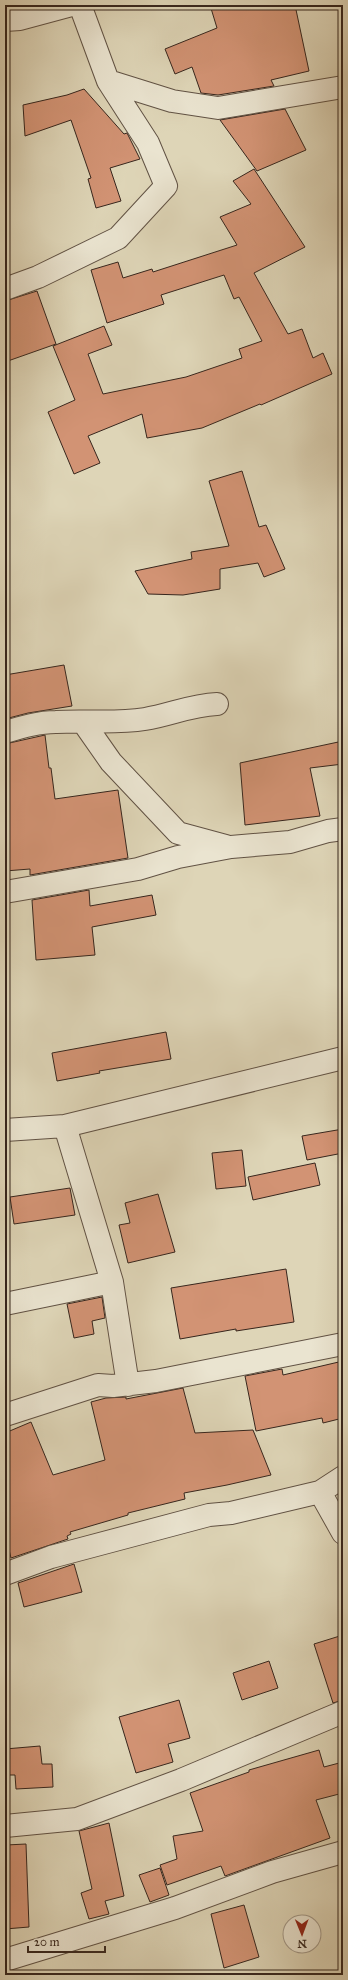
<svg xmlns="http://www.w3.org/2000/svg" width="348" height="1980" font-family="'IM FELL Great Primer',serif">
  <rect width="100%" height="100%" fill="#ded5b7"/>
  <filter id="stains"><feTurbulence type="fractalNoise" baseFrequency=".005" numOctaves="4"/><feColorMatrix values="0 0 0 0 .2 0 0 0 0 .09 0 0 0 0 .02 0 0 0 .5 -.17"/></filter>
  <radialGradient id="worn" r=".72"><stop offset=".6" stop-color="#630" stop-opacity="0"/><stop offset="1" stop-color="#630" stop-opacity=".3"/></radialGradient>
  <path fill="#d29374" stroke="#37261d" d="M 210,5 L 295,5 L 309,71 L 271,80 L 274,86 L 218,95 L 201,93 L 192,67 L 175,74 L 165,49 L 217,28 Z
    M 84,89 L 124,134 L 127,133 L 140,159 L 110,168 L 121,201 L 96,208 L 88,179 L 91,178 L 71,120 L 25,136 L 23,105 L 67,95 Z
    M 285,109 L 306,150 L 257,171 L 220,120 Z
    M 254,169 L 305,247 L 254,273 L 288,334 L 302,329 L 313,358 L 323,353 L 332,374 L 261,405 L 260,404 L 202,428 L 147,438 L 142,414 L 88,436 L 100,463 L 74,474 L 48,412 L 75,400 L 53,346 L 104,326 L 112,345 L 88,354 L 103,394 L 186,377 L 242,358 L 239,349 L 262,341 L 239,297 L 234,299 L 224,275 L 161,295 L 164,304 L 107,323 L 91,270 L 118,262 L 123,278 L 152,269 L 153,272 L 237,245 L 220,217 L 251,204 L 233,181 Z
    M 37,291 L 56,344 L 5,362 L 5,301 Z
    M 242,471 L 259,527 L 266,525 L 285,569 L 264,577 L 258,563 L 220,569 L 220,589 L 183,595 L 148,594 L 135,571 L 192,559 L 191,552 L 229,546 L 209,481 Z
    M 64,665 L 72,706 L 28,713 L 5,719 L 5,675 Z
    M 45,735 L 49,768 L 51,768 L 55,799 L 118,790 L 128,858 L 30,875 L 30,869 L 5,871 L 5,744 Z
    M 343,741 L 343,764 L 310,768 L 320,816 L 245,825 L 240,763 Z
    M 89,890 L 90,906 L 152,895 L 156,915 L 92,927 L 95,955 L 36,960 L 32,900 Z
    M 166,1032 L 171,1059 L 99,1071 L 100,1073 L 57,1081 L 52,1053 Z
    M 343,1129 L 343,1153 L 307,1160 L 302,1136 Z
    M 242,1150 L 246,1186 L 216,1189 L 212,1153 Z
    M 315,1163 L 320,1185 L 253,1200 L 248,1177 Z
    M 70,1188 L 75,1215 L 14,1224 L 10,1197 Z
    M 158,1194 L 175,1252 L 128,1263 L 119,1225 L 130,1223 L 125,1203 Z
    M 286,1269 L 294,1322 L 236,1331 L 236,1329 L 180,1339 L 171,1288 Z
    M 102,1297 L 105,1318 L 92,1321 L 94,1334 L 74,1338 L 67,1304 Z
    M 343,1361 L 343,1418 L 323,1423 L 322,1418 L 256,1431 L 245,1376 L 282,1369 L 283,1375 Z
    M 183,1388 L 195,1433 L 253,1430 L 271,1475 L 227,1485 L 184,1493 L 185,1499 L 128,1513 L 128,1515 L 70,1532 L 71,1534 L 67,1536 L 68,1539 L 11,1558 L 5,1533 L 5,1433 L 31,1422 L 53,1475 L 105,1460 L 91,1402 L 106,1398 L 126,1397 L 126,1399 Z
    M 74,1564 L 82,1592 L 24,1607 L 18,1583 Z
    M 343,1635 L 343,1700 L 333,1703 L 314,1644 Z
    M 269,1661 L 278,1688 L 242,1700 L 233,1673 Z
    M 179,1700 L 190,1738 L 168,1744 L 173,1762 L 136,1773 L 119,1717 Z
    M 40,1746 L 42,1764 L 52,1764 L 53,1787 L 16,1789 L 15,1775 L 5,1775 L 5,1749 Z
    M 319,1750 L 324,1767 L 343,1762 L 343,1793 L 316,1800 L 330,1838 L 225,1876 L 221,1866 L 167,1885 L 160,1865 L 177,1859 L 173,1836 L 203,1831 L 190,1793 L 249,1772 L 249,1770 Z
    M 109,1823 L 124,1896 L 105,1901 L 109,1914 L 89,1919 L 81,1893 L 92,1889 L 79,1831 Z
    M 26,1844 L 29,1927 L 5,1929 L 6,1845 Z
    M 160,1868 L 169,1895 L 150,1902 L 139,1875 Z
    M 244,1905 L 259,1957 L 224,1968 L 211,1914 Z"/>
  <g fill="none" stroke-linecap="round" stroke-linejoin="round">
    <defs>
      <path id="street" d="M 80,5 L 108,81 L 172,101 L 218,108 L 343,87
        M 5,20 L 20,19 L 72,5
        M 5,289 L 38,277 L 118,238 L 166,186 L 148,143 L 108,81
        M 83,722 L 111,762 L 178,833 L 226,846
        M 5,732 C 22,727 39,722 56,722 C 86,720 115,724 145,719 C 170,715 191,705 217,704
        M 5,892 L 138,869 L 178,857 L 231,847 L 290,842 L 328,831 L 343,829
        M 65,1126 L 112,1282 L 128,1385
        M 5,1130 L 65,1126 L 343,1058
        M 5,1304 L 112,1282
        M 5,1415 L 98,1385 L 113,1386 L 156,1381 L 343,1344
        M 320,1492 L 343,1533
        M 5,1574 L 51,1557 L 209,1515 L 231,1513 L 320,1492 L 343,1477
        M 5,1826 L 77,1819 L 181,1780 L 343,1712
        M 5,1960 L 175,1908 L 272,1872 L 343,1852"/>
    </defs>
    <use href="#street" stroke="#615244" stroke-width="24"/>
    <use href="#street" stroke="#eae4d0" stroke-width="22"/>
  </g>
  <rect width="348" height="1980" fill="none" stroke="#ded5b7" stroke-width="20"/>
  <rect x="6" y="6" width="336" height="1968" fill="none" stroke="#37261d" stroke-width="2"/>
  <rect x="10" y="10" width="328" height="1960" fill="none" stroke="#37261d"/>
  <g transform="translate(302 1934) rotate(179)"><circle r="19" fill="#eae4d0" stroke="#a29888"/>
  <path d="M0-3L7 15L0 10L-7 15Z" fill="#8f2418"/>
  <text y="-6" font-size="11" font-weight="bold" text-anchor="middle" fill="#37261d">N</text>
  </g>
  <path d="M28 1946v6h77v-6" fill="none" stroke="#37261d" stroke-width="2"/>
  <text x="34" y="1946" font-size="12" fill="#37261d" stroke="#eae4d0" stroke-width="3" paint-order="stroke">20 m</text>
  <rect width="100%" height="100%" filter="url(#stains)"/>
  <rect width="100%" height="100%" fill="url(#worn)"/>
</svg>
